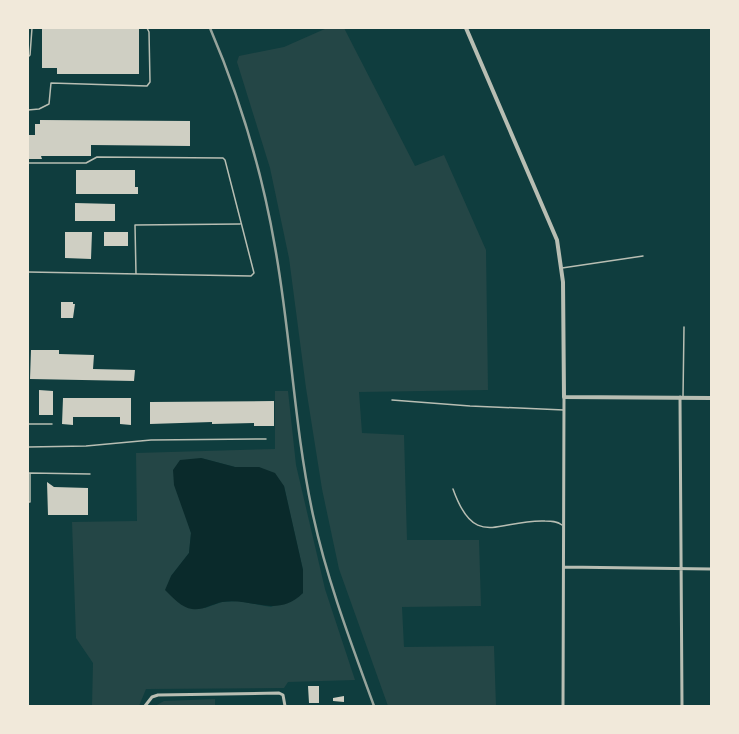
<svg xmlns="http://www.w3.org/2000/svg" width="739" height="734" font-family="Raleway,sans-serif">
  <rect width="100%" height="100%" fill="#0f3d3e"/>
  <path fill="#244646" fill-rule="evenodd" d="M 327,28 L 344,28 L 415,166 L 444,155 L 486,250 L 488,390 L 359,392 L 362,433 L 404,435 L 407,540 L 479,540 L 481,606 L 402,607 L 404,647 L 494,646 L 496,706 L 388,706 L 339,569 L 322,489 L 306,388 L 289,258 L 270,168 L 237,62 L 239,56 L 284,47 Z
    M 275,391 L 288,391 L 296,465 L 325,589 L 355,680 L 288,682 L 284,688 L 146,689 L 139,706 L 92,706 L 93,663 L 76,638 L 72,522 L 137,521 L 136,453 L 275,449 ZM 201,458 L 235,467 L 259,467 L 284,486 L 303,570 L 303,593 L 271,607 L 238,601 L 222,602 L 205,608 L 171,576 L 189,553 L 191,533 L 186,515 Z
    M 215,699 L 215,706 L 155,706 L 164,701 Z"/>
  <path fill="#0a2a2b" d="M 201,458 L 235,467 L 259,467 L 275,473 L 284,486 L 303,570 L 303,593 C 277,619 252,597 222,602 C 212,604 202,611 192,609 C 182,608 172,597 165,590 L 171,576 L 189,553 L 191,533 L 174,485 L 173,470 L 180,460 Z"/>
  <path fill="#cfcfc3" d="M 42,28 L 139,28 L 139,74 L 57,74 L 57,68 L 42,68 Z
    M 40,120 L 190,121 L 190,146 L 91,145 L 91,156 L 41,156 L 42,159 L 28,159 L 29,135 L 35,135 L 35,124 L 40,124 Z
    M 76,170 L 135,170 L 135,187 L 138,187 L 138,194 L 76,194 Z
    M 75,203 L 115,204 L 115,221 L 75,221 Z
    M 65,232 L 92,232 L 91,259 L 65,258 Z
    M 104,232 L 128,232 L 128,246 L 104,246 Z
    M 61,302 L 73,302 L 73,304 L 75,304 L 73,318 L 61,318 Z
    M 31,350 L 59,350 L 59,354 L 94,355 L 93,369 L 135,370 L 134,381 L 30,379 Z
    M 39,390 L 53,391 L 53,415 L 39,415 Z
    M 63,398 L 131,398 L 131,425 L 120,424 L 120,417 L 73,417 L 73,425 L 62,424 Z
    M 274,401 L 274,426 L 254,426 L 254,423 L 212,424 L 212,422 L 150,424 L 150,402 Z
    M 47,482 L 54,487 L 88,488 L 88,515 L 48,515 Z
    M 308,686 L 319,686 L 319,703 L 309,703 Z
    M 344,696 L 344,702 L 333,701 L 333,698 Z"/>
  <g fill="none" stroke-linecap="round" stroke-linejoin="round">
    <path stroke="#b8beb3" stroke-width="1.5" d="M 28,57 L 30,55 L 32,28
      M 28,110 L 39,109 L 49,104 L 51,83 L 147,86 L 150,82 L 149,32 L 147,28
      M 28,163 L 86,163 L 97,157 L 223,158 L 225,160 L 254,273 L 251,276 L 28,272
      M 562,268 L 643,256
      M 136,274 L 135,225 L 240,224
      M 683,397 L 684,327
      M 392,400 L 470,406 L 564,410
      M 28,424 L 52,424
      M 28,447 L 86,446 L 151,440 L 266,439
      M 28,473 L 30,473 L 30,502 L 28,502
      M 30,473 L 90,474
      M 453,489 C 475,551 498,519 545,521 C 551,521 557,521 562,525"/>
    <path stroke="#b8beb3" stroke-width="3" d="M 680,397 L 682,706
      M 564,567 L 711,569
      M 145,706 L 152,697 L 158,695 L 279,693 L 283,695 L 285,706
      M 563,706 L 564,397"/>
    <path stroke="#b8beb3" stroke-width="4" d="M 466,28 L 557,240 L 563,282 L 564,397 L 711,398"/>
    <path stroke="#97a49c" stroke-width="2.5" d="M 210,28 C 240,98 262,171 275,247 C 291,335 294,427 313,515 C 327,580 351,643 374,706"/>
  </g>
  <rect width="739" height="734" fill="none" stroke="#f1e9da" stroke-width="58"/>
</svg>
